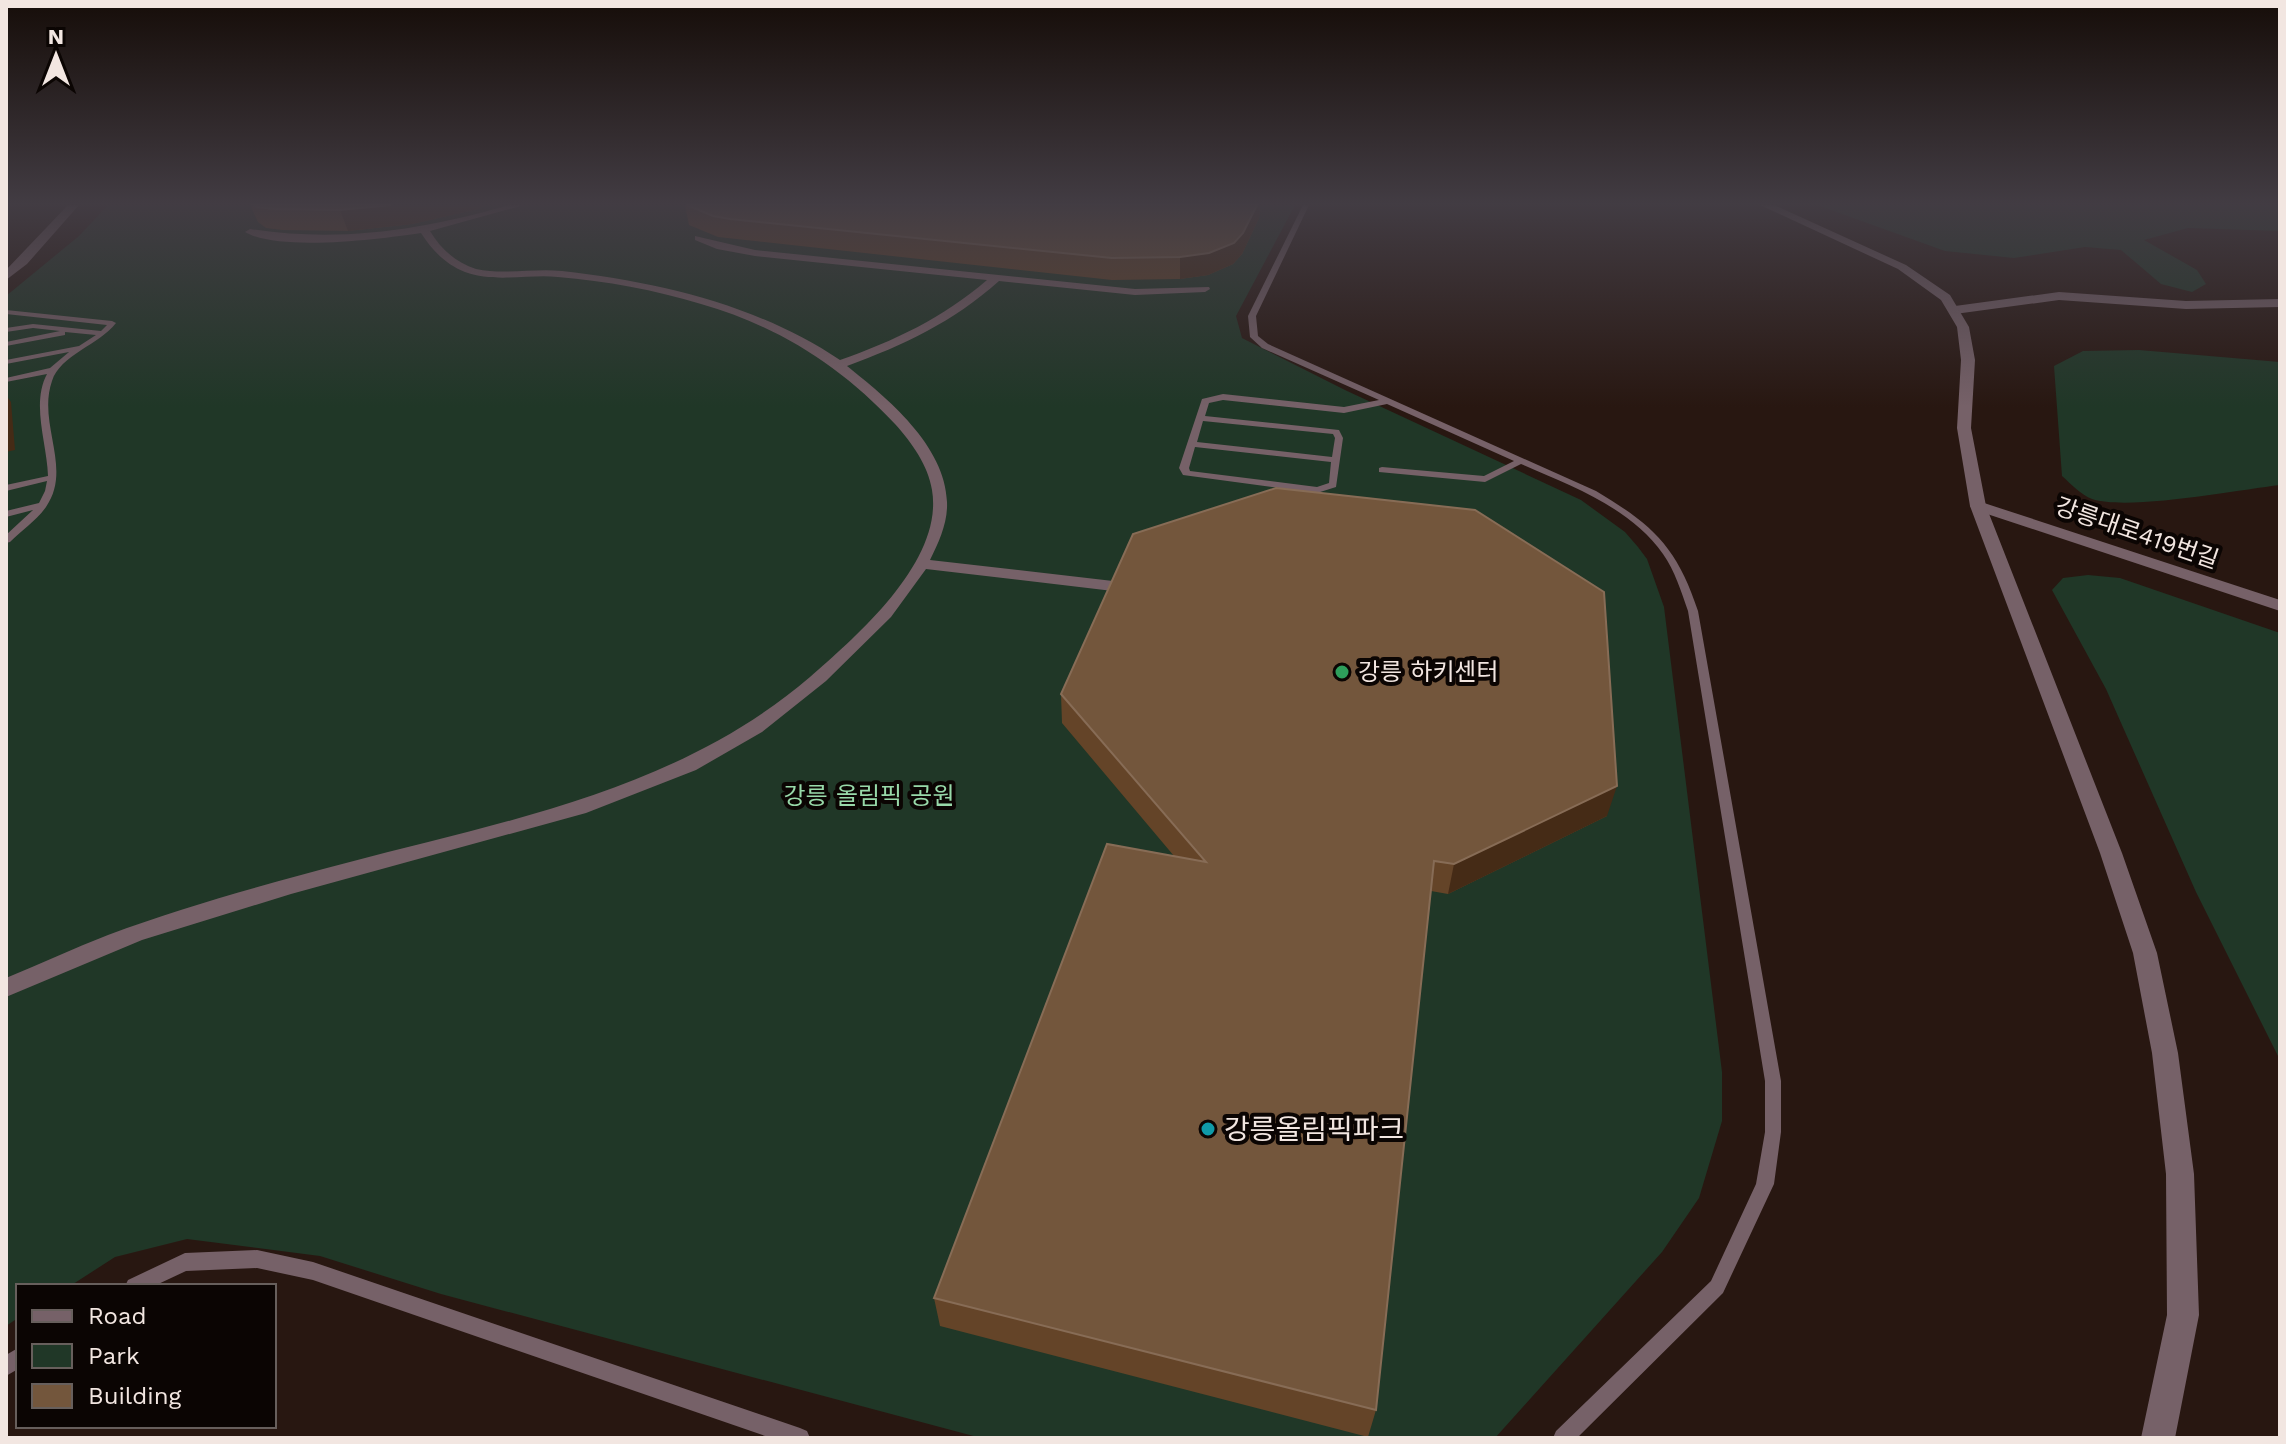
<svg xmlns="http://www.w3.org/2000/svg" width="2286" height="1444" font-family="'Work Sans','Noto Sans KR',sans-serif">
  <rect width="100%" height="100%" fill="#281711"/>
  <path fill="#203727" d="M 108,205 L 1295,205 L 1236,316 L 1242,338 L 1345,390 L 1581,500 L 1625,532 L 1638,547 L 1647,559 L 1664,607 L 1722,1072 L 1722,1121 L 1699,1198 L 1662,1252 L 1495,1438 L 981,1438 L 441,1294 L 320,1256 L 187,1239 L 115,1257 L 70,1286 L 18,1286 L 18,1318 L 6,1326 L 6,296 L 79,236 Z
    M 1817,205 L 2280,205 L 2280,231 L 2188,228 L 2144,240 L 2197,270 L 2206,284 L 2192,292 L 2161,284 L 2121,250 L 2085,247 L 2014,258 L 1945,251 Z
    M 2139,350 L 2280,362 L 2280,485 C 2237,490 2129,511 2092,499 C 2081,495 2071,484 2062,476 L 2054,366 L 2083,351 Z
    M 2088,575 L 2120,578 L 2280,633 L 2280,1060 L 2196,892 L 2106,689 L 2052,590 L 2063,578 Z"/>
  <g fill="none" stroke-linecap="round" stroke-linejoin="round">
    <path fill="#766168" fill-rule="evenodd" d="M 1303,205 L 1309,205 L 1256,316 L 1258,336 L 1268,344 L 1596,491 C 1653,525 1677,547 1698,611 L 1781,1081 L 1781,1132 L 1774,1184 L 1723,1293 L 1577,1438 L 1553,1438 L 1556,1431 L 1711,1281 L 1756,1184 L 1765,1132 L 1765,1081 L 1688,611 C 1681,591 1675,571 1663,554 C 1630,507 1571,486 1521,464 L 1485,482 L 1379,472 L 1379,468 L 1382,467 L 1484,476 L 1514,461 L 1387,404 L 1344,413 L 1223,400 L 1209,403 L 1205,416 L 1339,430 L 1343,438 L 1336,487 L 1317,493 L 1183,475 L 1179,468 L 1202,399 L 1223,394 L 1344,407 L 1379,400 L 1262,348 L 1250,337 L 1248,316 ZM 1203,421 L 1333,434 L 1335,438 L 1332,457 L 1197,442 ZM 1195,447 L 1331,462 L 1329,483 L 1317,487 L 1190,471 L 1189,468 Z
      M 6,310 L 112,321 L 116,323 C 99,345 60,355 52,381 C 37,424 73,468 46,507 C 36,521 21,531 10,542 L 6,543 L 6,535 L 33,510 L 6,517 L 6,511 L 39,503 L 45,491 L 47,481 L 6,491 L 6,485 L 48,476 C 47,443 31,404 47,374 L 6,382 L 6,378 L 50,368 L 69,352 L 6,364 L 6,360 L 79,346 L 96,335 L 65,332 L 65,335 L 6,346 L 6,342 L 60,331 L 33,328 L 6,332 L 6,328 L 33,324 L 101,331 L 107,325 L 6,314 Z
      M 257,1250 L 313,1262 L 800,1428 L 807,1431 L 810,1438 L 771,1438 L 313,1280 L 257,1268 L 186,1271 L 154,1286 L 125,1286 L 128,1280 L 185,1253 Z
      M 18,1348 L 18,1369 L 6,1376 L 6,1355 Z"/>
    <path fill="#766168" fill-rule="evenodd" d="M 509,205 L 524,205 L 430,231 C 440,248 456,263 476,269 C 504,275 534,268 562,271 C 659,282 758,305 840,360 C 894,341 943,318 987,280 L 755,256 L 717,249 L 695,240 L 695,236 L 755,250 L 1135,289 L 1209,287 L 1210,289 L 1205,292 L 1135,295 L 999,281 C 953,322 904,345 847,366 C 887,398 945,445 947,502 C 948,522 939,542 930,560 L 1113,581 L 1121,586 L 1113,591 L 926,569 L 891,617 L 826,681 L 762,732 L 696,770 L 586,813 L 291,894 L 142,940 L 6,997 L 6,978 C 40,964 74,948 108,935 C 186,906 267,884 346,863 C 509,820 678,790 810,677 C 857,636 944,561 932,490 C 928,465 912,443 895,424 C 841,366 778,326 701,304 C 655,290 606,281 558,277 C 528,274 495,283 465,272 C 445,264 432,250 421,233 C 381,239 279,252 245,232 L 250,229 C 339,243 423,230 509,205 Z"/>
    <path fill="#766168" fill-rule="evenodd" d="M 2059,292 L 2186,301 L 2280,299 L 2280,307 L 2186,309 L 2059,300 L 1955,314 L 1949,310 L 1955,306 Z
      M 1978,501 L 2280,600 L 2280,611 L 1972,509 L 1970,506 Z"/>
    <path fill="#766168" fill-rule="evenodd" d="M 68,205 L 79,205 L 27,264 L 6,280 L 6,270 Z
      M 1760,205 L 1774,205 L 1906,265 L 1950,295 L 1969,327 L 1975,360 L 1971,428 L 1986,506 L 2122,853 L 2157,953 L 2178,1053 L 2194,1174 L 2199,1315 L 2175,1438 L 2141,1438 L 2167,1315 L 2166,1174 L 2152,1053 L 2133,953 L 2100,853 L 1970,506 L 1957,428 L 1961,360 L 1957,327 L 1941,300 L 1898,269 Z"/>
  </g>
  <path fill="#644428" d="M 250,205 L 485,205 L 478,209 L 412,224 L 348,231 L 283,230 L 266,228 L 258,222 Z
    M 685,205 L 1260,205 L 1259,218 L 1242,254 L 1233,264 L 1208,275 L 1180,279 L 1112,280 L 718,237 L 689,225 Z
    M 1061,694 L 1607,816 L 1448,894 L 1431,891 L 1376,1410 L 1368,1437 L 940,1326 L 934,1298 L 1174,856 L 1062,723 Z"/>
  <path fill="#452b16" d="M 391,205 L 485,205 L 478,209 L 412,224 L 348,231 L 340,210 Z
    M 1257,205 L 1260,205 L 1259,218 L 1242,254 L 1233,264 L 1208,275 L 1180,279 L 1180,257 Z
    M 6,395 L 11,402 L 15,450 L 6,452 Z
    M 1617,786 L 1607,816 L 1448,894 L 1454,864 Z"/>
  <path fill="#73563c" stroke="#876c56" stroke-width="2" d="M 254,205 L 391,205 L 340,210 L 275,209 L 257,207 Z
    M 687,205 L 1257,205 L 1243,233 L 1234,243 L 1209,253 L 1180,257 L 1112,258 L 730,219 L 713,216 Z
    M 1276,488 L 1475,510 L 1604,592 L 1617,786 L 1454,864 L 1434,861 L 1376,1410 L 934,1298 L 1107,844 L 1206,862 L 1061,694 L 1133,534 Z"/>
  <linearGradient id="sky" x2="0" y2="1"><stop stop-color="#160d09"/><stop offset="0.5" stop-color="#423c43"/><stop offset="1" stop-color="#423c43" stop-opacity="0"/></linearGradient>
  <rect width="2286" height="407" fill="url(#sky)"/>
  <circle fill="#2e9e5b" stroke="#0b0503" stroke-width="3" cx="1342" cy="672" r="8"/>
  <circle fill="#0f9aa8" stroke="#0b0503" stroke-width="3" cx="1208" cy="1129" r="8"/>
  <g text-anchor="middle" stroke-width="8" stroke-linejoin="round" paint-order="stroke">
    <g font-size="24" fill="#f2e6e1" stroke="#0b0503">
      <text transform="translate(2137 533) rotate(19)" y="8">강릉대로419번길</text>
    </g>
    <g font-size="24" fill="#f2e6e1" stroke="#0b0503" text-anchor="start">
      <text x="1358" y="680">강릉 하키센터</text>
    </g>
    <g font-size="24" fill="#98d9a9" stroke="#0b0503">
      <text x="869" y="804">강릉 올림픽 공원</text>
    </g>
    <g font-size="28" fill="#f2e6e1" stroke="#0b0503" text-anchor="start">
      <text x="1224" y="1139">강릉올림픽파크</text>
    </g>
  </g>
  <rect width="2286" height="1444" fill="none" stroke="#f2e6e1" stroke-width="16"/>
  <rect x="16" y="1284" width="260" height="144" fill="#0b0503" stroke="#675f5c" stroke-width="2"/>
  <rect x="32" y="1310" width="40" height="12" fill="#766168" stroke="#675f5c" stroke-width="2"/>
  <text x="88" y="1324" font-size="24" fill="#f2e6e1">Road</text>
  <rect x="32" y="1344" width="40" height="24" fill="#203727" stroke="#675f5c" stroke-width="2"/>
  <text x="88" y="1364" font-size="24" fill="#f2e6e1">Park</text>
  <rect x="32" y="1384" width="40" height="24" fill="#73563c" stroke="#675f5c" stroke-width="2"/>
  <text x="88" y="1404" font-size="24" fill="#f2e6e1">Building</text>
  <g transform="translate(56 56)" stroke="#0b0503" stroke-width="6" paint-order="stroke">
  <path d="M0-6L14 30L0 20L-14 30Z" fill="#f2e6e1"/>
  <text y="-12" font-size="22" font-weight="bold" text-anchor="middle" fill="#f2e6e1">N</text>
  </g>
</svg>
